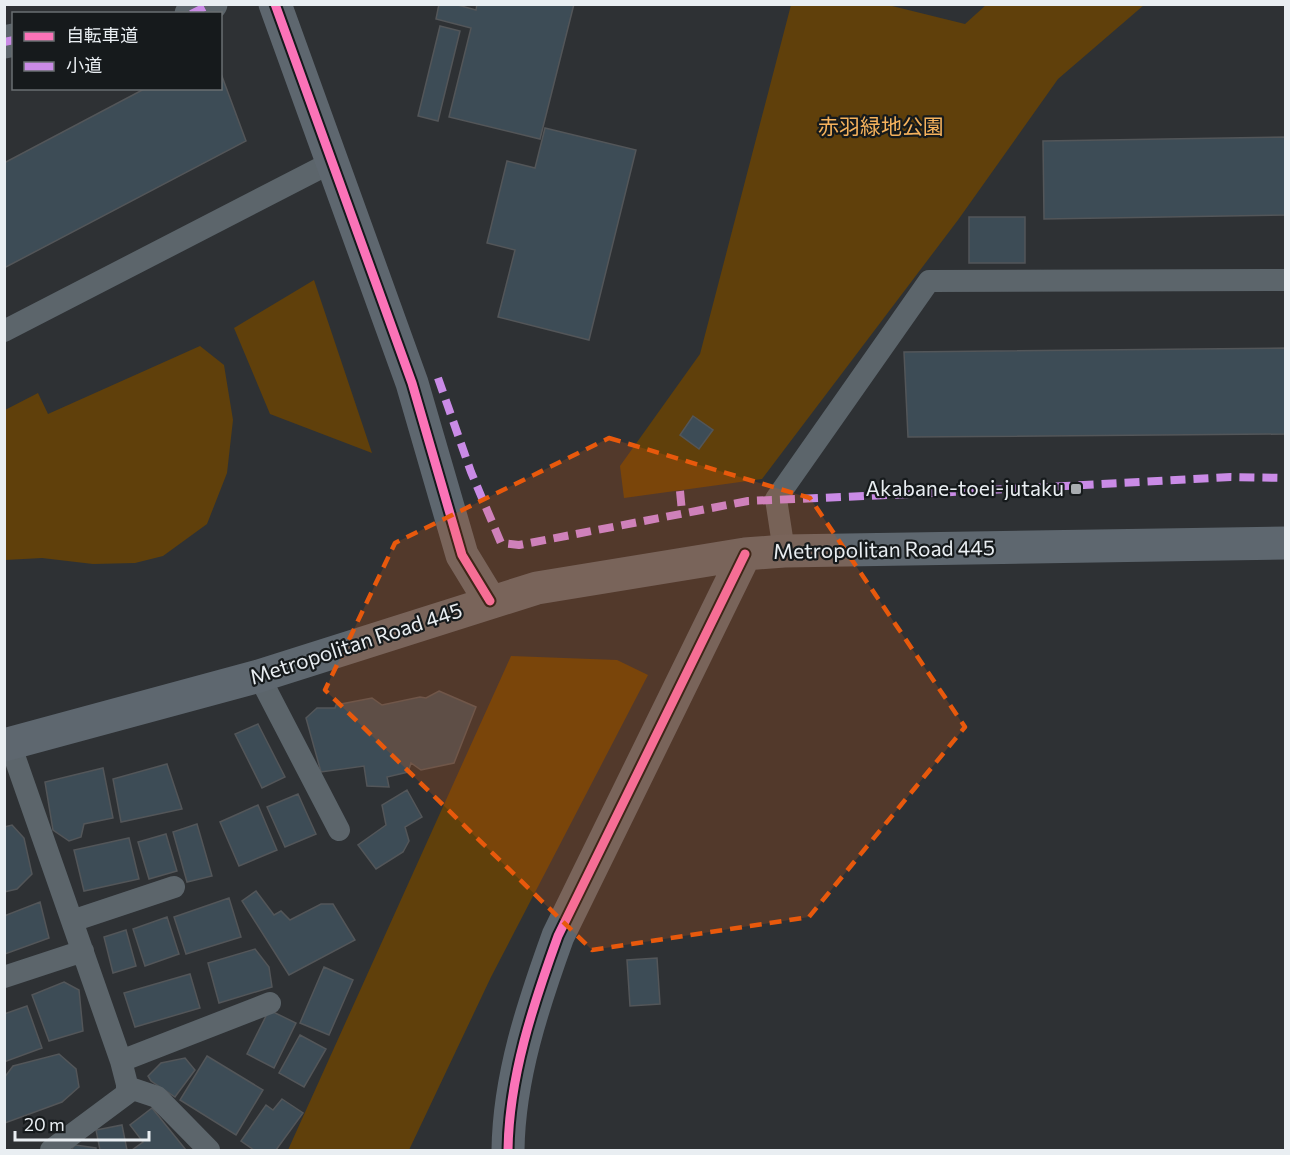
<svg xmlns="http://www.w3.org/2000/svg" width="1290" height="1155" font-family="Commissioner,'Noto Sans JP',sans-serif">
  <rect width="100%" height="100%" fill="#2e3134"/>
  <path fill="#60400b" d="M 791,5 L 888,5 L 965,24 L 986,5 L 1144,5 L 1058,79 L 958,220 L 762,479 L 624,498 L 620,466 L 700,354 Z
    M 314,280 L 372,453 L 270,414 L 234,328 Z
    M 200,346 L 224,365 L 233,420 L 227,473 L 207,524 L 163,556 L 135,563 L 93,564 L 42,558 L 5,560 L 5,410 L 38,393 L 48,414 Z
    M 511,656 L 617,660 L 648,675 L 491,977 L 409,1150 L 288,1150 Z"/>
  <path fill="#3d4c56" stroke="#535659" stroke-width="1.5" d="M 439,4 L 454,4 L 476,10 L 477,4 L 574,4 L 540,139 L 449,117 L 471,28 L 436,19 Z
    M 440,26 L 460,31 L 438,121 L 418,116 Z
    M 220,71 L 246,141 L 4,268 L 4,163 L 146,88 L 220,88 Z
    M 545,128 L 636,150 L 589,340 L 498,317 L 515,250 L 487,243 L 507,161 L 535,168 Z
    M 1286,137 L 1286,215 L 1044,219 L 1043,141 Z
    M 969,217 L 1025,217 L 1025,263 L 969,263 Z
    M 1286,348 L 1286,434 L 908,437 L 904,352 Z
    M 693,416 L 713,430 L 699,449 L 680,435 Z
    M 439,691 L 476,707 L 454,763 L 421,770 L 411,763 L 408,772 L 387,777 L 389,787 L 367,786 L 364,766 L 321,772 L 306,718 L 317,708 L 335,708 L 336,705 L 372,698 L 382,705 L 420,697 L 426,698 Z
    M 258,724 L 285,777 L 262,788 L 235,734 Z
    M 167,764 L 182,809 L 121,822 L 113,779 Z
    M 103,768 L 113,818 L 84,824 L 81,837 L 69,841 L 53,830 L 45,782 Z
    M 407,790 L 422,817 L 405,827 L 409,841 L 403,852 L 376,869 L 358,845 L 386,825 L 382,805 Z
    M 298,794 L 316,834 L 285,847 L 267,807 Z
    M 258,805 L 277,850 L 239,866 L 220,822 Z
    M 197,824 L 212,876 L 187,882 L 173,832 Z
    M 12,825 L 24,838 L 32,874 L 17,889 L 4,892 L 4,827 Z
    M 166,834 L 177,871 L 149,879 L 138,842 Z
    M 129,838 L 139,879 L 84,891 L 74,850 Z
    M 256,891 L 274,915 L 281,911 L 290,920 L 321,904 L 333,904 L 355,940 L 289,975 L 242,901 Z
    M 229,898 L 241,937 L 186,954 L 174,917 Z
    M 40,902 L 49,938 L 5,954 L 4,916 Z
    M 167,917 L 179,954 L 145,966 L 133,929 Z
    M 126,930 L 136,966 L 113,973 L 104,937 Z
    M 255,949 L 269,967 L 272,987 L 219,1003 L 208,963 Z
    M 657,958 L 660,1004 L 630,1006 L 627,960 Z
    M 324,967 L 353,980 L 329,1035 L 300,1023 Z
    M 190,974 L 200,1008 L 135,1027 L 124,993 Z
    M 64,982 L 79,990 L 83,1031 L 49,1041 L 32,995 Z
    M 27,1006 L 42,1048 L 4,1062 L 4,1014 Z
    M 269,1010 L 296,1023 L 274,1068 L 247,1054 Z
    M 300,1035 L 326,1049 L 304,1087 L 279,1073 Z
    M 59,1054 L 76,1069 L 79,1087 L 62,1102 L 5,1123 L 4,1078 L 13,1066 Z
    M 207,1056 L 263,1090 L 236,1135 L 180,1100 Z
    M 185,1058 L 195,1070 L 175,1097 L 151,1081 L 148,1076 L 161,1063 Z
    M 282,1099 L 303,1113 L 276,1150 L 254,1150 L 241,1141 L 266,1105 L 273,1110 Z
    M 152,1108 L 186,1150 L 132,1150 L 143,1142 L 130,1125 Z
    M 122,1125 L 127,1150 L 100,1150 L 96,1130 Z
    M 75,1145 L 96,1148 L 96,1150 L 71,1150 Z"/>
  <g fill="none" stroke-linecap="round" stroke-linejoin="round">
    <path stroke="#5c656b" stroke-width="22" d="M 4,331 L 332,162
      M 784,551 L 776,499 L 929,281 L 1286,280
      M 259,676 L 339,830
      M 10,744 L 121,1061 L 129,1092 L 51,1150
      M 72,921 L 174,887
      M 4,977 L 83,951
      M 121,1061 L 270,1003
      M 127,1087 L 157,1097 L 209,1150"/>
    <path stroke="#5c656b" stroke-width="33" d="M 191,14 L 211,4
      M 4,42 L 14,40"/>
    <path stroke="#5e676f" stroke-width="33" d="M 275,4 L 412,383 L 462,555 L 490,601
      M 4,745 L 259,676 L 537,588 L 745,554 L 784,551 L 1286,543
      M 508,1150 C 509,1077 533,1005 558,936 L 745,554"/>
    <path stroke="#ca8be6" stroke-width="8" stroke-dasharray="15 8" stroke-linecap="butt" d="M 191,14 L 211,4
      M 4,42 L 14,40
      M 438,378 L 471,472 L 501,543 L 519,545 L 748,501 L 934,493 L 1231,477 L 1286,478
      M 680,491 L 682,512"/>
    <defs>
      <path id="cycleway" d="M 275,4 L 412,383 L 462,555 L 490,601
        M 508,1150 C 509,1077 533,1005 558,936 L 745,554"/>
    </defs>
    <use href="#cycleway" stroke="#161a1c" stroke-width="13"/>
    <use href="#cycleway" stroke="#fb73b8" stroke-width="9"/>
  </g>
  <path fill="#e8590c" fill-opacity="0.2" stroke="#e8590c" stroke-width="4.5" stroke-dasharray="12 8" stroke-linejoin="round" d="M 609,438 L 810,498 L 965,727 L 809,917 L 592,950 L 325,690 L 395,543 Z"/>
  <rect fill="#a8acb0" stroke="#161a1c" stroke-width="2" x="1070" y="483" width="12" height="12" rx="3"/>
  <g text-anchor="middle" stroke-width="4.5" stroke-linejoin="round" paint-order="stroke">
    <g font-size="21" fill="#f5b25d" stroke="#161a1c">
      <text x="881" y="134">赤羽緑地公園</text>
    </g>
    <g font-size="21" fill="#e9eef2" stroke="#161a1c" text-anchor="end">
      <text x="1064" y="496">Akabane-toei-jutaku</text>
    </g>
    <g font-size="21" fill="#e9eef2" stroke="#161a1c">
      <text transform="translate(884 550) rotate(-1)" y="7">Metropolitan Road 445</text>
      <text transform="translate(356 644) rotate(-18)" y="7">Metropolitan Road 445</text>
    </g>
  </g>
  <rect width="1290" height="1155" fill="none" stroke="#e9eef2" stroke-width="12"/>
  <rect x="12" y="12" width="210" height="78" fill="#161a1c" stroke="#6a6f72" stroke-width="1.5"/>
  <rect x="24" y="32" width="30" height="9" fill="#fb73b8" stroke="#6a6f72" stroke-width="1.5"/>
  <text x="66" y="42" font-size="18" fill="#e9eef2">自転車道</text>
  <rect x="24" y="62" width="30" height="9" fill="#ca8be6" stroke="#6a6f72" stroke-width="1.5"/>
  <text x="66" y="72" font-size="18" fill="#e9eef2">小道</text>
  <path d="M15 1131v9h134v-9" fill="none" stroke="#e9eef2" stroke-width="3"/>
  <text x="24" y="1131" font-size="18" fill="#e9eef2" stroke="#161a1c" stroke-width="4.5" paint-order="stroke">20 m</text>
</svg>
